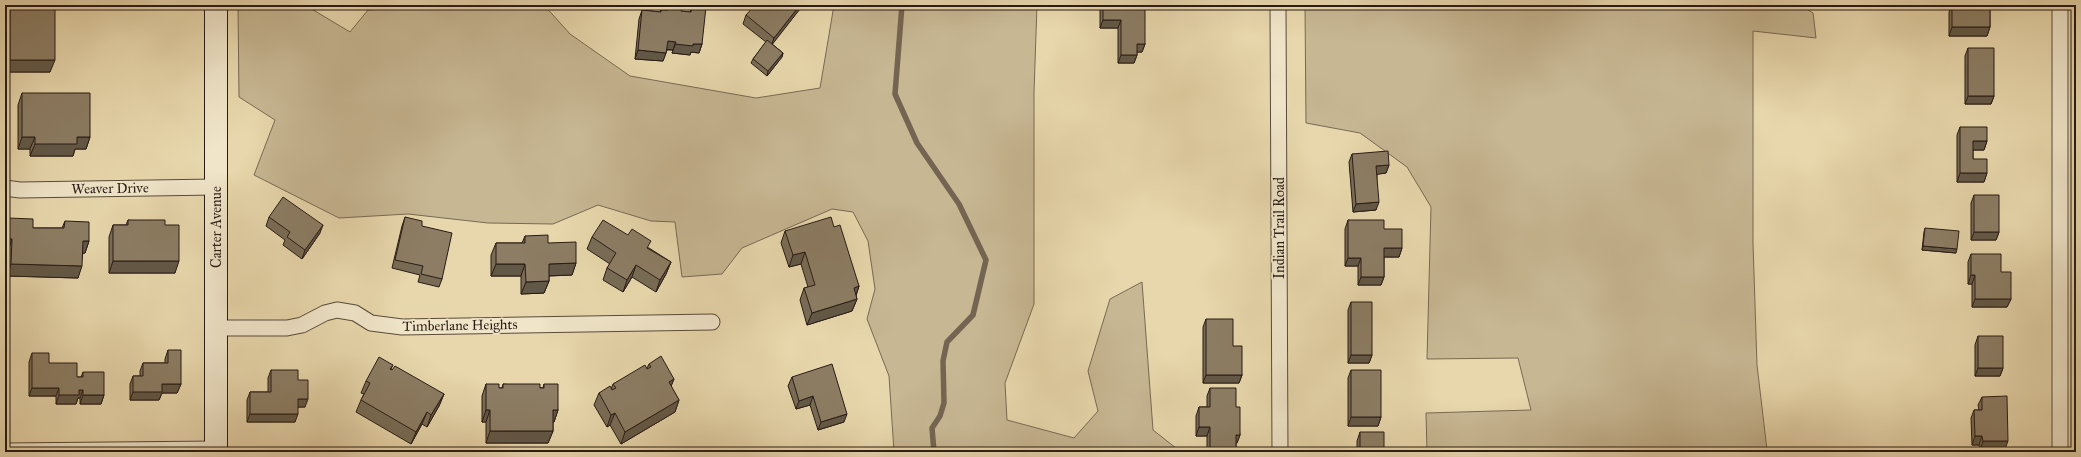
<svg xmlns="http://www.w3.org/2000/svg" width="2081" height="457" font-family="'IM FELL Great Primer',serif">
  <rect width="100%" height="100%" fill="#e8d7ac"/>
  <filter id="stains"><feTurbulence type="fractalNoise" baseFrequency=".005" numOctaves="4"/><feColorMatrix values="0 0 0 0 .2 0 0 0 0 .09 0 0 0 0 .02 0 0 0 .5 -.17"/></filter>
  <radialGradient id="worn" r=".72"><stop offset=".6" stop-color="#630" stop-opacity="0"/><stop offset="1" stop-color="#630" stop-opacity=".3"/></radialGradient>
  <path fill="#c7b793" stroke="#786955" d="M 238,5 L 305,5 L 350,32 L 368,10 L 402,8 L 403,5 L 544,5 L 570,34 L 630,76 L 756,98 L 820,88 L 834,5 L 1037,5 L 1034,92 L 1034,304 L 1005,383 L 1007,420 L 1074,438 L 1098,411 L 1088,371 L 1110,299 L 1142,282 L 1153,430 L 1181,452 L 894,452 L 889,376 L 867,319 L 875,289 L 868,241 L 853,212 L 832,209 L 742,248 L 722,274 L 682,277 L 675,222 L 651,221 L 598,205 L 553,224 L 488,223 L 408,214 L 339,218 L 254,175 L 275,120 L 239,97 Z
    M 1305,5 L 1800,5 L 1813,13 L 1816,38 L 1753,31 L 1753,243 L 1757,365 L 1767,450 L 1769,452 L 1427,452 L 1426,413 L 1531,410 L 1518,358 L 1427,359 L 1431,207 L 1407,167 L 1360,133 L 1306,123 Z"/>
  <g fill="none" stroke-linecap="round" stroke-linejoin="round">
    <path stroke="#746552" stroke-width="5.5" d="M 902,5 L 895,94 L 917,143 L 959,204 L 986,260 L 973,315 L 947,342 L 943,361 L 944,403 L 940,416 L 932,428 L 934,452"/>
    <defs>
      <path id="street" d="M 1278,5 L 1280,452
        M 5,188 L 20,190 L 216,187
        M 216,328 L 287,328 L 302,325 L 325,313 L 337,310 L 355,313 L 371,323 L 402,327 L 712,322
        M 5,451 L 216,449 L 216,452
        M 2060,452 L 2060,5"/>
      <path id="secondary" d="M 216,449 L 216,5"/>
    </defs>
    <use href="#street" stroke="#584a3c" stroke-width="17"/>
    <use href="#secondary" stroke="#281b17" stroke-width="24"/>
    <use href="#street" stroke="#f0e5c9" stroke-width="15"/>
    <use href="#secondary" stroke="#f0e5c9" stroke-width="22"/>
  </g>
  <path fill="#786c56" stroke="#281b17" d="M 6,5 L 55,5 L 50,72 L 6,72 Z
    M 803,5 L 772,44 L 783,53 L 782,57 L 767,76 L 751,63 L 753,59 L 766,42 L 743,24 L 746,15 Z
    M 1101,5 L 1127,5 L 1127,8 L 1145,44 L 1142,52 L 1137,52 L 1137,55 L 1134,63 L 1118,63 L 1118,28 L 1100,28 L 1100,8 Z
    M 1952,5 L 1990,5 L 1990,27 L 1987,36 L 1949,36 L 1949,12 Z
    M 692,6 L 702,44 L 699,53 L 691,52 L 690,55 L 672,53 L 673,50 L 667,50 L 663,61 L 635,59 L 639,19 L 642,10 L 660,12 L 661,10 L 668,10 L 668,8 L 681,11 L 690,12 Z
    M 1968,48 L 1994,96 L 1991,104 L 1965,104 L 1965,56 Z
    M 22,93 L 90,137 L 86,149 L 75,149 L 73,156 L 30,156 L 30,149 L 18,149 L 18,105 Z
    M 1960,127 L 1987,141 L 1984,150 L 1973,150 L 1973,159 L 1987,173 L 1984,182 L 1957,182 L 1957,135 Z
    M 1352,154 L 1389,165 L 1386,173 L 1377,174 L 1376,210 L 1353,212 L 1349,162 Z
    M 1974,195 L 1999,232 L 1996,240 L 1971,240 L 1971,203 Z
    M 269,217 L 320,233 L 302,259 L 283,245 L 285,240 L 266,226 Z
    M 405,217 L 422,226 L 442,279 L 439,287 L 418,282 L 420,275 L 392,268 L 402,226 Z
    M 8,218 L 33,228 L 62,228 L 65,221 L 89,241 L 85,253 L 83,253 L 78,278 L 7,276 L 8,251 L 5,250 L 5,227 Z
    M 128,220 L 165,225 L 175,273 L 109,273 L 109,237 L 113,225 L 126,225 Z
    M 1348,220 L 1384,229 L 1402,248 L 1399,257 L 1384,257 L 1384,277 L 1381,285 L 1358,285 L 1358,266 L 1345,266 L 1345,229 Z
    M 834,227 L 859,286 L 856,296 L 857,299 L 852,311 L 807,325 L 800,300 L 804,288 L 808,287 L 801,264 L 789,267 L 781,243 L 785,231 Z
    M 1925,228 L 1956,253 L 1922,250 L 1924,232 Z
    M 525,236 L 548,243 L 576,263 L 572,275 L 549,276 L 549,281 L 544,293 L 521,294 L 521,276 L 491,276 L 491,255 L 496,243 L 522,243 Z
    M 592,237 L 649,248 L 671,262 L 666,274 L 656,292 L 632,277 L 623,292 L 603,280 L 607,268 L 610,264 L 587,249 Z
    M 1971,254 L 2001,272 L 2011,299 L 2007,307 L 1972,307 L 1972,284 L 1968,284 L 1968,262 Z
    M 1351,302 L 1372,355 L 1369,363 L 1348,363 L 1348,310 Z
    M 1206,319 L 1233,346 L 1242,375 L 1239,383 L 1203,383 L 1203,327 Z
    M 1978,336 L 2003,368 L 2000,376 L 1975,376 L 1975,345 Z
    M 168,350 L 181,384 L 177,393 L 162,393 L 159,400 L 130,400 L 130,384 L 133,376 L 140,376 L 140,371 L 143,363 L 165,363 L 165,359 Z
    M 32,353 L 49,363 L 77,377 L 81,377 L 83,372 L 104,395 L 101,404 L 80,404 L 80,398 L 78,398 L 76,404 L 56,404 L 56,396 L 29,396 L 29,362 Z
    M 649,364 L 674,379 L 671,386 L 679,400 L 675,412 L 621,444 L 610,425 L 607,427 L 594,405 L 599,393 L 611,389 L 613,384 L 647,368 Z
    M 393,365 L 391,369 L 444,394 L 439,406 L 427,427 L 422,424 L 411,444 L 356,412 L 361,400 L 364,394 L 361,393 L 366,381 Z
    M 271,370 L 298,380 L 305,407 L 298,407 L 295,422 L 247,422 L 247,400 L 250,392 L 268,392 L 268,378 Z
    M 1351,370 L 1381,417 L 1378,426 L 1348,426 L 1348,378 Z
    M 792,377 L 844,422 L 818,430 L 810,405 L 796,409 L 788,386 Z
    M 486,384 L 499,388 L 502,388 L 503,384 L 543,388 L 544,384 L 558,410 L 554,422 L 553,422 L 553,431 L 548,443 L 486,443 L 486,422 L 482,422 L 482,396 Z
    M 1210,388 L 1236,407 L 1240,435 L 1237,443 L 1236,443 L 1236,452 L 1207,452 L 1207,436 L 1196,436 L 1196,416 L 1199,407 L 1207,407 L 1207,396 Z
    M 1982,397 L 2005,449 L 1980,450 L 1979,445 L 1972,445 L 1971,418 L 1974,410 L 1979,410 L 1978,405 Z
    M 1360,432 L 1384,452 L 1357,452 L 1357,441 Z"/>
  <path fill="#625846" stroke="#281b17" d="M 800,5 L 803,5 L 771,46 L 774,38 Z
    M 1103,20 L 1121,20 L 1118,28 L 1100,28 Z
    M 1952,27 L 1990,27 L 1987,36 L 1949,36 Z
    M 668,41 L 676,42 L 673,50 L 664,49 Z
    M 675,44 L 702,44 L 699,53 L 691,52 L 690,55 L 672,53 Z
    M 1137,44 L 1145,44 L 1142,52 L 1134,52 Z
    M 638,50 L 666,53 L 663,61 L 635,59 Z
    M 783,53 L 782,57 L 767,76 L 768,71 Z
    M 1121,55 L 1137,55 L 1134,63 L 1118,63 Z
    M 10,60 L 55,60 L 50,72 L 6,72 Z
    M 1968,96 L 1994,96 L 1991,104 L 1965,104 Z
    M 22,137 L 35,137 L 30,149 L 18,149 Z
    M 77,137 L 90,137 L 86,149 L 75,149 L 73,156 L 30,156 L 35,144 Z
    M 1973,141 L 1987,141 L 1984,150 L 1970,150 Z
    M 1389,165 L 1386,173 L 1373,175 L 1376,166 Z
    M 1960,173 L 1987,173 L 1984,182 L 1957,182 Z
    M 1379,202 L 1376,210 L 1353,212 L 1356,204 Z
    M 323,225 L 320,233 L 302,259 L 305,250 Z
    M 1974,232 L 1999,232 L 1996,240 L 1971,240 Z
    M 7,238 L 12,239 L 8,251 L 5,250 L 5,245 Z
    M 83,241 L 89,241 L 85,253 L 79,253 Z
    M 1923,246 L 1957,249 L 1956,253 L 1922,250 Z
    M 1384,248 L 1402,248 L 1399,257 L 1381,257 Z
    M 805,252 L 801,264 L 789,267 L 793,255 Z
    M 1348,258 L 1361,258 L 1358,266 L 1345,266 Z
    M 113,261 L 179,261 L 175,273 L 109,273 Z
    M 671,262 L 666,274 L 656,292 L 660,280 Z
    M 576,263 L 572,275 L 544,276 L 549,264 Z
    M 11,264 L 82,266 L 78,278 L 7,276 Z
    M 496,264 L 525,264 L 521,276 L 491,276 Z
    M 636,265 L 632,277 L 623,292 L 627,280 Z
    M 1971,275 L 1975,275 L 1972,284 L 1968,284 Z
    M 1361,277 L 1384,277 L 1381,285 L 1358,285 Z
    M 549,281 L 544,293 L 521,294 L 526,282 Z
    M 859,286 L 855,298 L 854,288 Z
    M 857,299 L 852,311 L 807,325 L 812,313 Z
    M 1975,299 L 2011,299 L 2007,307 L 1972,307 Z
    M 1351,355 L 1372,355 L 1369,363 L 1348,363 Z
    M 1978,368 L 2003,368 L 2000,376 L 1975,376 Z
    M 1206,375 L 1242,375 L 1239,383 L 1203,383 Z
    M 674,379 L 669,391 L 669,382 Z
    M 162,384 L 181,384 L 177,393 L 162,393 L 159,400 L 130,400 L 133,392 Z
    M 32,388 L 59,388 L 56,396 L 29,396 Z
    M 79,390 L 83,390 L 80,398 L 78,398 L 76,404 L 56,404 L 59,395 Z
    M 444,394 L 439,406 L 427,427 L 431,415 Z
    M 83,395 L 104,395 L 101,404 L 80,404 Z
    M 813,396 L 810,405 L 796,409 L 799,401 Z
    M 298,399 L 308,399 L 305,407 L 295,407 Z
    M 679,400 L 675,412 L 621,444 L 625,432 Z
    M 486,410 L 490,410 L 486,422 L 482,422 Z
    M 553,410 L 558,410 L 554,422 L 548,422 Z
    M 427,412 L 422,424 L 411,444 L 416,432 Z
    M 615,413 L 610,425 L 607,427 L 611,415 Z
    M 250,414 L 298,414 L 295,422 L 247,422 Z
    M 847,414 L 844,422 L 818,430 L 821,422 Z
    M 1351,417 L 1381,417 L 1378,426 L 1348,426 Z
    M 1199,427 L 1210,427 L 1207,436 L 1196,436 Z
    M 490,431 L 553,431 L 548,443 L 486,443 Z
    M 1236,435 L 1240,435 L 1237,443 L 1232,443 Z
    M 1975,436 L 1982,436 L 1979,445 L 1972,445 Z
    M 1983,441 L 2008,441 L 2005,449 L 1980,450 Z"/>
  <path fill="#8c7d64" stroke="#281b17" d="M 10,5 L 55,5 L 55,60 L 10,60 Z
    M 755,5 L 800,5 L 774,38 L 746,15 Z
    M 1103,5 L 1127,5 L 1127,8 L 1145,8 L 1145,44 L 1137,44 L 1137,55 L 1121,55 L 1121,20 L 1103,20 Z
    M 1952,5 L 1990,5 L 1990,27 L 1952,27 Z
    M 692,6 L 706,7 L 702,44 L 693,44 L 693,46 L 675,44 L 676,42 L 668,41 L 666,53 L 638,50 L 642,10 L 661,12 L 661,10 L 668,10 L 668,8 L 681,9 L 681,11 L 691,12 Z
    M 767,40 L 783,53 L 768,71 L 753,59 Z
    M 1968,48 L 1994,48 L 1994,96 L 1968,96 Z
    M 22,93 L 90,93 L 90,137 L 77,137 L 77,144 L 35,144 L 35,137 L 22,137 Z
    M 1960,127 L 1987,127 L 1987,141 L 1973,141 L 1973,159 L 1987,159 L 1987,173 L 1960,173 Z
    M 1388,151 L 1389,165 L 1376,166 L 1379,202 L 1356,204 L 1352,154 Z
    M 1974,195 L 1999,195 L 1999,232 L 1974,232 Z
    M 283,197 L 323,225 L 305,250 L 287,237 L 290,232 L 269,217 Z
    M 405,217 L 422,221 L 422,226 L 452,233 L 442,279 L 421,274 L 423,266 L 395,260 Z
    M 831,217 L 834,227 L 840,225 L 859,286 L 854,288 L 857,299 L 812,313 L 804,288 L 815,285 L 805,252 L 793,255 L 785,231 Z
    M 8,218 L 33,219 L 33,228 L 64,228 L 65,221 L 89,222 L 89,241 L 83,241 L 82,266 L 11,264 L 12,239 L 7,238 Z
    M 128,220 L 165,220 L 165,225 L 179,225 L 179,261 L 113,261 L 113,225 L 128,225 Z
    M 603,220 L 628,235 L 632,229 L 651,241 L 647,248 L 671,262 L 660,280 L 636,265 L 627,280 L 607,268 L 616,253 L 592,237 Z
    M 1348,220 L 1384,220 L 1384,229 L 1402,229 L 1402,248 L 1384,248 L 1384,277 L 1361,277 L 1361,258 L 1348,258 Z
    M 1925,228 L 1959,231 L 1957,249 L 1923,246 Z
    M 548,235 L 548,243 L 576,242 L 576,263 L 549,264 L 549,281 L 526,282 L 525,264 L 496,264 L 496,243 L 525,243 L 525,236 Z
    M 1971,254 L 2001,254 L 2001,272 L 2011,272 L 2011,299 L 1975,299 L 1975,275 L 1971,275 Z
    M 1351,302 L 1372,302 L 1372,355 L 1351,355 Z
    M 1206,319 L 1233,319 L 1233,346 L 1242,346 L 1242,375 L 1206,375 Z
    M 1978,336 L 2003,336 L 2003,368 L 1978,368 Z
    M 168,350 L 181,350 L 181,384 L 162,384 L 162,392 L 133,392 L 133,376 L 143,376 L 143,363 L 168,363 Z
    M 32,353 L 49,353 L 49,363 L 77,363 L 77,377 L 83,377 L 83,372 L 104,372 L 104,395 L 83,395 L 83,390 L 79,390 L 79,395 L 59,395 L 59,388 L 32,388 Z
    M 661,356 L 674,379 L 669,382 L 679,400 L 625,432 L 615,413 L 611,415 L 599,393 L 610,386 L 612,390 L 616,388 L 613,384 L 645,365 L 647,369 L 651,367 L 649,364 Z
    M 379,357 L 393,365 L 390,369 L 392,370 L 395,366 L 444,394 L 431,415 L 427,412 L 416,432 L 361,400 L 370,383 L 366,381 Z
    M 832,364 L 847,414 L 821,422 L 813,396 L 799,401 L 792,377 Z
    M 271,370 L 298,370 L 298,380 L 308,380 L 308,399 L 298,399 L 298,414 L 250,414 L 250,392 L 271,392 Z
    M 1351,370 L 1381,370 L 1381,417 L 1351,417 Z
    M 486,384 L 499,384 L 499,388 L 503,388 L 503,384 L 540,384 L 540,388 L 544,388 L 544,384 L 558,384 L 558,410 L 553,410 L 553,431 L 490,431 L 490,410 L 486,410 Z
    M 1210,388 L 1236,388 L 1236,407 L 1240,407 L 1240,435 L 1236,435 L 1236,452 L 1210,452 L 1210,427 L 1199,427 L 1199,407 L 1210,407 Z
    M 2007,396 L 2008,441 L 1983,441 L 1982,436 L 1975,436 L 1974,410 L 1982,410 L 1982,397 Z
    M 1360,432 L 1384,432 L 1384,452 L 1360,452 Z"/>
  <g text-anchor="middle" stroke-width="3.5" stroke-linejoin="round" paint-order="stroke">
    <g font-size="14" fill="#281b17" stroke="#f0e5c9">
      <text transform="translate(110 188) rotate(-1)" y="5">Weaver Drive</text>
      <text transform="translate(216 227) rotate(-90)" y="5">Carter Avenue</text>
      <text transform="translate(1279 228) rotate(-90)" y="5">Indian Trail Road</text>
      <text transform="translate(460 325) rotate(-1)" y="5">Timberlane Heights</text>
    </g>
  </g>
  <rect width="2081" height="457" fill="none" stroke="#e8d7ac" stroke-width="20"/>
  <rect x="6" y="6" width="2069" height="445" fill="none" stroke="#281b17" stroke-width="2"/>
  <rect x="10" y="10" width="2061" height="437" fill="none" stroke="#281b17"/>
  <rect width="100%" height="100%" filter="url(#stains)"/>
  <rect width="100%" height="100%" fill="url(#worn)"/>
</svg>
